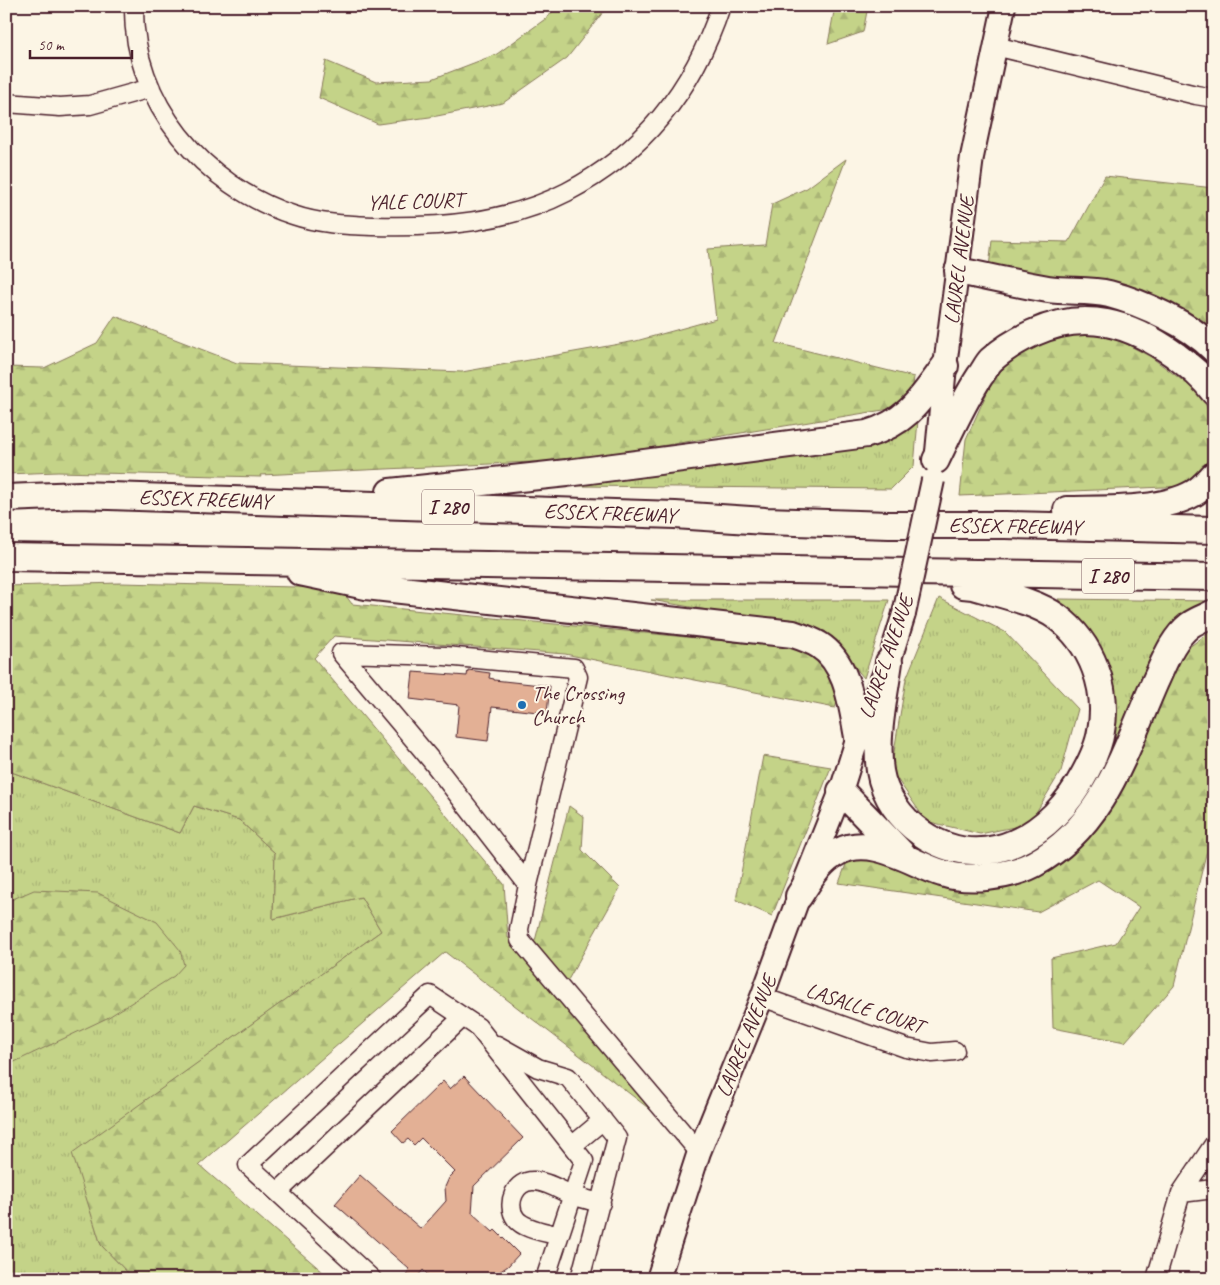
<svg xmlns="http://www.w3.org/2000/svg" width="1220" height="1285" font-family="Caveat,sans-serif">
  <defs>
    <pattern id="grass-tufts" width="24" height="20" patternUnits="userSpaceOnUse" patternTransform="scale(1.25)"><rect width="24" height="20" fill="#c4d388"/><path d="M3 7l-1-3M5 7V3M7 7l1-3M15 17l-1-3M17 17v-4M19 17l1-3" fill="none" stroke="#aab576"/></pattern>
    <pattern id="forest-firs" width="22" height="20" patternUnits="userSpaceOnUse" patternTransform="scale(1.25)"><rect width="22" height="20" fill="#c4d388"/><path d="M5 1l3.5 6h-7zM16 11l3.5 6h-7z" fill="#aab576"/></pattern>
  </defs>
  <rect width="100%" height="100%" fill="#fcf5e5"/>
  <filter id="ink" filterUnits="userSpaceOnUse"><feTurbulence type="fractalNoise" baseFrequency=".02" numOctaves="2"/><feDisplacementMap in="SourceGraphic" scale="10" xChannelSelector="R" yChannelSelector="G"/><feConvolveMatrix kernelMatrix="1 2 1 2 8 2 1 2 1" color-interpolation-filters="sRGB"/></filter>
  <g filter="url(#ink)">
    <path fill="url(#grass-tufts)" stroke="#87795a" d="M 918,420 L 914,466 L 891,489 L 576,486 L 866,446 Z
      M 939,598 L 1005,632 L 1078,709 L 1061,771 L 1029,824 L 980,834 L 926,821 L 891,770 L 906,679 Z
      M 1058,599 L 1214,601 L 1167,631 L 1144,672 L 1117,747 L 1102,654 Z
      M 651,600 L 889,600 L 864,678 L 825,631 Z
      M 6,770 L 180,833 L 194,806 L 239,820 L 275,853 L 273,919 L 361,897 L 381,931 L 73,1153 L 101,1245 L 134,1279 L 6,1279 Z"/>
    <path fill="url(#forest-firs)" stroke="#87795a" d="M 557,6 L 608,6 L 567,58 L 503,103 L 437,116 L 378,124 L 319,98 L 326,61 L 376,82 L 432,79 L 497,54 L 548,17 Z
      M 835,6 L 868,6 L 863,32 L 828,44 Z
      M 846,159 L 776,343 L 914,377 L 912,394 L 902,407 L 574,460 L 260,475 L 261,477 L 58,472 L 6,474 L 6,367 L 44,368 L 97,343 L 115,316 L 237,363 L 462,372 L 636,341 L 716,319 L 708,249 L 765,245 L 772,204 L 807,188 Z
      M 1105,176 L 1214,188 L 1214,335 L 1144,290 L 989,268 L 992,240 L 1069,242 Z
      M 1104,332 L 1151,357 L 1202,395 L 1214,426 L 1214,453 L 1210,465 L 1187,486 L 960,496 L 966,439 L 994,377 L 1021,353 L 1065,334 Z
      M 120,583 L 340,588 L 352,604 L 817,650 L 840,695 L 835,708 L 565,654 L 334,636 L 314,658 L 504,884 L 508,938 L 535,941 L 569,806 L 584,817 L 582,850 L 620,888 L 560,994 L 677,1130 L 445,952 L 199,1165 L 331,1279 L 134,1279 L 101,1245 L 72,1153 L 381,931 L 361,897 L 273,919 L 275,853 L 239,820 L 194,806 L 180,833 L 6,770 L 6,586 Z
      M 1214,629 L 1214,839 L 1206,854 L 1174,986 L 1125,1042 L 1053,1028 L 1051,958 L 1116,943 L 1139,907 L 1098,880 L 1038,912 L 839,883 L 848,859 L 857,852 L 976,886 L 1061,860 L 1178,655 Z
      M 763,756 L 831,767 L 772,916 L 736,900 Z
      M 34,890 L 98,893 L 157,922 L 180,950 L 184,965 L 174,976 L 107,1018 L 6,1066 L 6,902 Z"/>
    <path fill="#e3b095" stroke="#4a1f2b" d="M 468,670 L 490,673 L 489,678 L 494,679 L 494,680 L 550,686 L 547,713 L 492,707 L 488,741 L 456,737 L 459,705 L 410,699 L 413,672 L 467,676 Z
      M 464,1076 L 523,1138 L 474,1186 L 472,1213 L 493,1232 L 495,1230 L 519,1254 L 508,1266 L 489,1279 L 432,1279 L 423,1270 L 418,1276 L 407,1275 L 409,1269 L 335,1204 L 360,1175 L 421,1229 L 446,1201 L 445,1187 L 449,1178 L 455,1172 L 421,1138 L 414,1145 L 408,1139 L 403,1143 L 392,1131 L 443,1081 L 450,1089 Z"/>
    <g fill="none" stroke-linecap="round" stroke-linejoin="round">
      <defs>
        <path id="minor" d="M 134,6 C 132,102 204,186 293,215 C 319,224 346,225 373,226 C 439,228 507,223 567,192 C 644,152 694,88 721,6
          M 995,46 L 1196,95 L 1214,98
          M 6,103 L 60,107 L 90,105 L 151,88
          M 341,653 L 445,656 L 574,668 L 578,677 L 528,885 L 431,760 Z
          M 528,885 L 519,929 L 520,940 L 699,1152
          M 762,997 L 906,1048 L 932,1053 L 955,1051
          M 497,1045 L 538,1068 L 568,1077 L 617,1138 L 580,1279
          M 572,1146 L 603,1120
          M 278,1192 L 463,1017
          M 1181,1193 L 1214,1189
          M 559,1236 C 547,1232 525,1230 516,1219 C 505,1204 515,1179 535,1181 C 548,1182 560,1190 571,1195 C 581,1198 591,1201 601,1203
          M 372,1279 L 248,1165 L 430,995 L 478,1027 L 584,1161 L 545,1279
          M 1156,1279 L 1181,1193 L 1214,1144"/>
        <path id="major" d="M 937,452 L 945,366 L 972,157 L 1004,6
          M 658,1279 L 699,1152 L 762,997 L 799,896 L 841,791 L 858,737 L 889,662 L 904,614"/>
        <path id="highway" d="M 958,271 C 988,277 1018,284 1048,289 C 1068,292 1090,289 1109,294 C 1143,303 1189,324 1214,349
          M 936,460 C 950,431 963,402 980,376 C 984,371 987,364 991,360 C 1003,349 1018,340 1033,333 C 1085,309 1130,323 1175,355 C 1189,366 1203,377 1214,392
          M 390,492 L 567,473 L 867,434 C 908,422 921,399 945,366
          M 6,498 L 80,495 L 675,515 L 765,521 L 889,525 L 1005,525 L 1214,530
          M 1067,510 C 1104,509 1161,512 1194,493 C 1201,489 1208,481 1214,475
          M 6,557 C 409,560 811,574 1214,577
          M 300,572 L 366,586 L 793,634 C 802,637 811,640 819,645 C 848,663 852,706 858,737
          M 889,662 C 884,698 875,736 880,771 C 884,796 901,819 921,833 C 985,877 1053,835 1085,773 C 1092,760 1099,746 1101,731 C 1109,689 1092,643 1057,617 C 1035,601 999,594 973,586 L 963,585
          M 841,791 L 903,855
          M 799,896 C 810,879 820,861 838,852 C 872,834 910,863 942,873 C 968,882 1009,877 1034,864 C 1104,826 1125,750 1155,682 C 1164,663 1172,639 1190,625 C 1197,620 1206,617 1214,613"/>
      </defs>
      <use href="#minor" stroke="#4a1f2b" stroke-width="21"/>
      <use href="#major" stroke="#4a1f2b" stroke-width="26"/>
      <use href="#highway" stroke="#4a1f2b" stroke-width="30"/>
      <use href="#minor" stroke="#fcf5e5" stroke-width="18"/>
      <use href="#major" stroke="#fcf5e5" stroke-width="22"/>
      <use href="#highway" stroke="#fcf5e5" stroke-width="26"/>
      <defs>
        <path id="major-bridge" d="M 904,614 L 933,480"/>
      </defs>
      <use href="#major-bridge" stroke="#4a1f2b" stroke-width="26" stroke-linecap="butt"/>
      <use href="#major-bridge" stroke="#fcf5e5" stroke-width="22"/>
    </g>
  </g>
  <circle fill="#1f6fb2" stroke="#fcf5e5" stroke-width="2" cx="522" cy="705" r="5"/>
  <g text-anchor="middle" stroke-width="4" stroke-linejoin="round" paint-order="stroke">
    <g fill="#fcf5e5" stroke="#7f5f63" stroke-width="1">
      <rect x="422" y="489.5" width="52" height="35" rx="4"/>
      <rect x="1082" y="558.5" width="52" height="35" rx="4"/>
    </g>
    <g font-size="20" font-weight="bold" fill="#4a1f2b">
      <text x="448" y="514">I 280</text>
      <text x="1108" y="583">I 280</text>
    </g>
    <g font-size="21" fill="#4a1f2b" stroke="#fcf5e5">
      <text transform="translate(415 201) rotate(-2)" y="7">YALE COURT</text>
      <text transform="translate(959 260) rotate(-83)" y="7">LAUREL AVENUE</text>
      <text transform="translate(205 499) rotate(2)" y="7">ESSEX FREEWAY</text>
      <text transform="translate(610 513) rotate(2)" y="7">ESSEX FREEWAY</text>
      <text transform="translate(1015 526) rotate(1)" y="7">ESSEX FREEWAY</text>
      <text transform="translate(886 657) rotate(-71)" y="7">LAUREL AVENUE</text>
      <text transform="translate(865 1008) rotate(18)" y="7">LASALLE COURT</text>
      <text transform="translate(746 1036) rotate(-68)" y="7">LAUREL AVENUE</text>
    </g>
    <g font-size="21" fill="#4a1f2b" stroke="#fcf5e5" text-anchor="start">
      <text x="532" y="700">The Crossing<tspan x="532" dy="24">Church</tspan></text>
    </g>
  </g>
  <rect width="1220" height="1285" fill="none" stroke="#fcf5e5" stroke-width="25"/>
  <rect x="12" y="12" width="1195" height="1260" fill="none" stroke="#4a1f2b" stroke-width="2" filter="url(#ink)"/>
  <path d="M30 50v8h102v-8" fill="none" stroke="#4a1f2b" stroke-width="2.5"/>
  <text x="38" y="50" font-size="15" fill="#4a1f2b" stroke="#fcf5e5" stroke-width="4" paint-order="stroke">50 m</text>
</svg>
